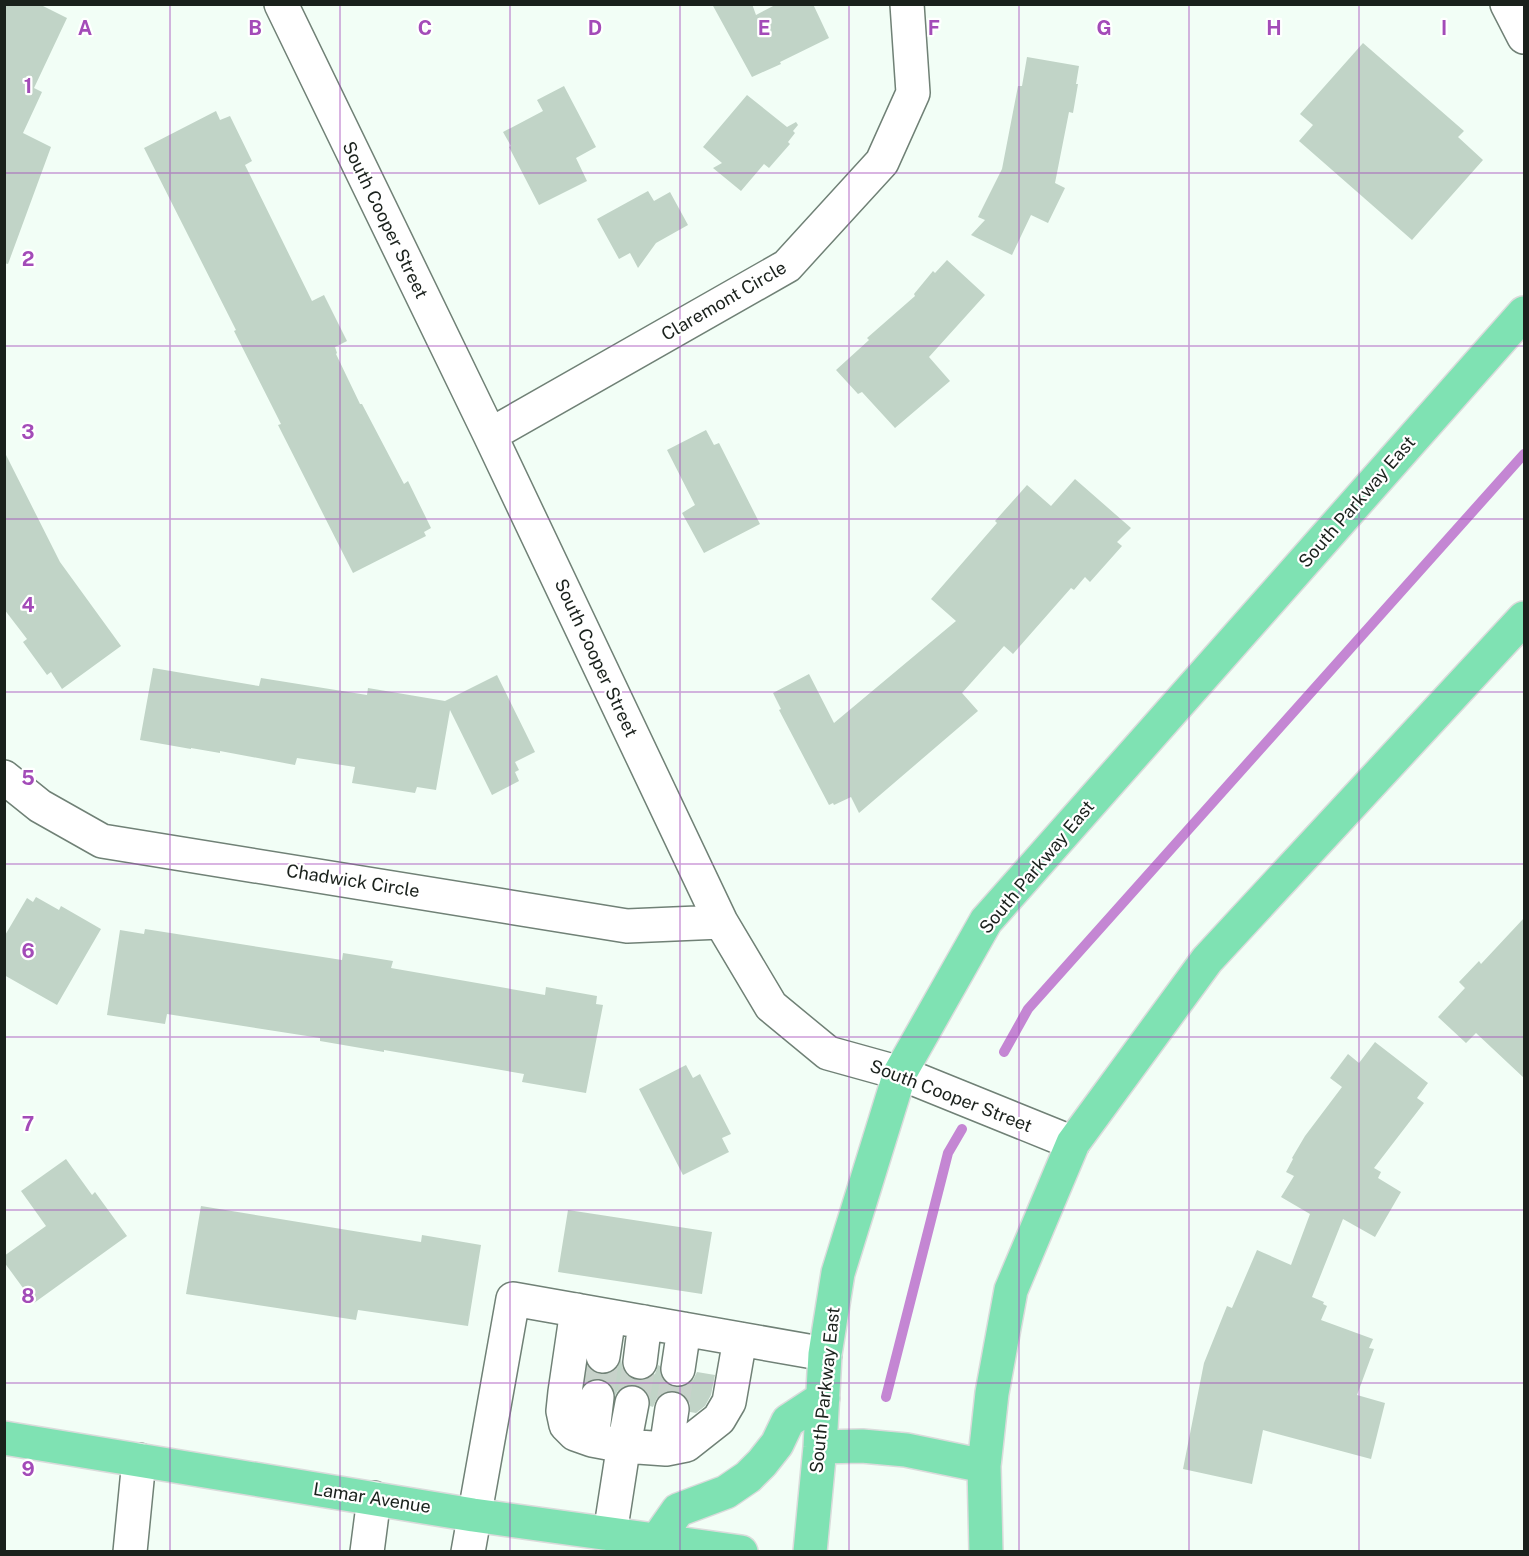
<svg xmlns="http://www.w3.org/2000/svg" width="1529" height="1556" font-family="'Public Sans',sans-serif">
  <rect width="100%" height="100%" fill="#f2fef6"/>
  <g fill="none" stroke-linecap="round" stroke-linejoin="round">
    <path stroke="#c486d3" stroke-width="10" d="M 1004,1052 L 1028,1009 L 1524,454
      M 886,1397 L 948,1153 L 962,1129"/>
  </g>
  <path fill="#c1d4c7" d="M 4,4 L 39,4 L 67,18 L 34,88 L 42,92 L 23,133 L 51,147 L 8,264 L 4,263 Z
    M 712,4 L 752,4 L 756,15 L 777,4 L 813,4 L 829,38 L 780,62 L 781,64 L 752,77 Z
    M 1363,43 L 1464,131 L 1458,137 L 1483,160 L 1412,240 L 1299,141 L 1313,125 L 1300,114 Z
    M 1027,57 L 1079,66 L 1076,84 L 1078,84 L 1073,113 L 1069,112 L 1055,183 L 1065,188 L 1048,223 L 1031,215 L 1012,255 L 971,235 L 985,220 L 978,217 L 1002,169 L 1018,86 L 1022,86 Z
    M 564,86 L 596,147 L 576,158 L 587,181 L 539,205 L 509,147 L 511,146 L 503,132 L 543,111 L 537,100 Z
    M 747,95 L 787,127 L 796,122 L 798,125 L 793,131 L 795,133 L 788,142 L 790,144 L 769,168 L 764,164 L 741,191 L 713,168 L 722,163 L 703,147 Z
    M 216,111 L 220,120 L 230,116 L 252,161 L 245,165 L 312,301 L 324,295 L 347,341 L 335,347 L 337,353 L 336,354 L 360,404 L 362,404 L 404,484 L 408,481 L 431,528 L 424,532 L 426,536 L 353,573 L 278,425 L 281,424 L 234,331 L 236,330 L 144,148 Z
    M 648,191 L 654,201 L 670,192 L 688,225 L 656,243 L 638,268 L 630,253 L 619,259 L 597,219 Z
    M 947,260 L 985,295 L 929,357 L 950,381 L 895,428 L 862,392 L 858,394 L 836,370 L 869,340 L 867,338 L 915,296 L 914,294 L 933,271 L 935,273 Z
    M 706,430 L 714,445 L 719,443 L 760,524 L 704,553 L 682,513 L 695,505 L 667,450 Z
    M 4,451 L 60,562 L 121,646 L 62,689 L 51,672 L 47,675 L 23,642 L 27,639 L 4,609 Z
    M 1075,479 L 1131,528 L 1117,542 L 1122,546 L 1090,582 L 1085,577 L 1074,590 L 1071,588 L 1013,654 L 1004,646 L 962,693 L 978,711 L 859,813 L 851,797 L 834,805 L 833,803 L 829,805 L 779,710 L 781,709 L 773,693 L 809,674 L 834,723 L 956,621 L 931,599 L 997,523 L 995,521 L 1027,485 L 1051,506 Z
    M 153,668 L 259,686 L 261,678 L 367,695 L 368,688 L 445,701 L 497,675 L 535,752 L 515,762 L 519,770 L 515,772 L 519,781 L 492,795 L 450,710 L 436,790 L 417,787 L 415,793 L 352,783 L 355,767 L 297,758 L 295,765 L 220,751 L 220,753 L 191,748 L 191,749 L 140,740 Z
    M 36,897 L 59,910 L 61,906 L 101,929 L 57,1005 L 4,975 L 4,937 L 27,898 L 33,902 Z
    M 1524,918 L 1524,1078 L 1476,1033 L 1466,1043 L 1438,1017 L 1465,988 L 1459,982 L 1479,961 L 1481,964 Z
    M 145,929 L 342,960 L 343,953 L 393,961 L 391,968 L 545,995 L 546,987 L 597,996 L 596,1004 L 603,1005 L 586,1093 L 522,1082 L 524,1074 L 384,1050 L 384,1052 L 320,1041 L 320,1038 L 167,1014 L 165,1024 L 107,1015 L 120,930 L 144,934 Z
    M 1375,1042 L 1428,1083 L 1417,1098 L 1424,1103 L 1374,1168 L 1381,1172 L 1378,1178 L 1401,1192 L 1375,1237 L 1343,1219 L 1312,1297 L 1324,1302 L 1323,1304 L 1327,1306 L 1321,1320 L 1373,1339 L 1369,1348 L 1374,1349 L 1357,1395 L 1385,1403 L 1371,1459 L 1263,1430 L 1252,1484 L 1183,1469 L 1204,1363 L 1227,1306 L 1232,1308 L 1257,1250 L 1291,1265 L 1310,1214 L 1281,1197 L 1294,1176 L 1286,1172 L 1293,1159 L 1292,1158 L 1305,1136 L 1342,1087 L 1330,1078 L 1348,1054 L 1359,1063 Z
    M 686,1065 L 693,1078 L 700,1074 L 731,1134 L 722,1138 L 729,1152 L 683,1175 L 639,1089 Z
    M 66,1159 L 92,1195 L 95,1192 L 127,1236 L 34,1303 L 4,1262 L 4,1256 L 46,1226 L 21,1191 Z
    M 201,1206 L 421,1242 L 422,1235 L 481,1245 L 468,1326 L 358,1310 L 356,1320 L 186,1294 Z
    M 568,1210 L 712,1232 L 702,1294 L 558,1272 Z
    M 621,1359 L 623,1370 L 629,1377 L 638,1381 L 647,1379 L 655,1374 L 658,1365 L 660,1366 L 661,1376 L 667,1384 L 675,1387 L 685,1386 L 693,1380 L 697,1372 L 715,1375 L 711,1395 L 705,1406 L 696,1413 L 690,1412 L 690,1403 L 684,1395 L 675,1391 L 665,1392 L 657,1398 L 653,1407 L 650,1406 L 649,1396 L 645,1389 L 636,1385 L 625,1386 L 618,1390 L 615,1396 L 614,1389 L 608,1382 L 599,1378 L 590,1380 L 585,1383 L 588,1366 L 592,1371 L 600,1374 L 609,1374 L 617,1368 Z"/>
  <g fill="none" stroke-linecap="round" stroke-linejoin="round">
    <path stroke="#c7d2ca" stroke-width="33" stroke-dasharray="33 16" stroke-linecap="butt" d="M 597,1397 L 603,1356
      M 632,1403 L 640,1362
      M 672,1409 L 678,1369"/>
    <defs>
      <path id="minor" d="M 281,4 L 490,435 L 721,922 L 771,1006 L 828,1053 L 900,1073 L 1073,1143
        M 1507,4 L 1524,37
        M 490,435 L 787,266 L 882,162 L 913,93 L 907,4
        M 4,777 L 40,806 L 102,841 L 627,926 L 721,922
        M 577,1310 L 565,1392 L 563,1411 L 566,1425 L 575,1434 L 592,1440
        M 603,1356 L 609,1316
        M 640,1362 L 645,1322
        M 678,1369 L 684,1329
        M 597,1397 L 592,1440 L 624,1446 L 666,1449 L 686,1445 L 719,1419 L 729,1402 L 740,1339
        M 666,1449 L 672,1409
        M 610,1534 L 623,1450 L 632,1403
        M 130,1552 L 139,1460
        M 367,1552 L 374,1498
        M 468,1552 L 513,1299 L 825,1354"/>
      <path id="major" d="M 4,1438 L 473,1515 L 741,1552
        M 820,1447 L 862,1446 L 906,1450 L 984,1466
        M 657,1540 L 678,1510 L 726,1492 L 748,1477 L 762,1463 L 777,1444 L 788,1421 L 823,1398
        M 810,1552 L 820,1447 L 825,1354 L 838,1273 L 900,1073 L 986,921 L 1524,313
        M 986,1552 L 984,1466 L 992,1393 L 1011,1290 L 1073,1143 L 1207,960 L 1524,618"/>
    </defs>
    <use href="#minor" stroke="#708176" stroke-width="36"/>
    <use href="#major" stroke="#dadbdb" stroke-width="36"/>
    <use href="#minor" stroke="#fff" stroke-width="33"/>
    <use href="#major" stroke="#7fe2b3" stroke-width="33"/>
  </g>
  <path fill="none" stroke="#a34bb8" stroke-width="1.5" stroke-opacity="0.55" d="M 170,4 L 170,1552M 340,4 L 340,1552M 510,4 L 510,1552M 680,4 L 680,1552M 849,4 L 849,1552M 1019,4 L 1019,1552M 1189,4 L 1189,1552M 1359,4 L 1359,1552M 4,173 L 1524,173M 4,346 L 1524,346M 4,519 L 1524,519M 4,692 L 1524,692M 4,864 L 1524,864M 4,1037 L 1524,1037M 4,1210 L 1524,1210M 4,1383 L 1524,1383"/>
  <g text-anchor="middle" stroke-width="4.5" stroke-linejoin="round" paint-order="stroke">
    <g font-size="18" fill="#1a211c" stroke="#fff">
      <text transform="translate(385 220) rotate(64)" y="6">South Cooper Street</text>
      <text transform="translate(724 301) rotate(-30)" y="6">Claremont Circle</text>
      <text transform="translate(1357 502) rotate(-49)" y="6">South Parkway East</text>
      <text transform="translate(596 658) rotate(65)" y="6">South Cooper Street</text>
      <text transform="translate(1037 867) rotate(-50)" y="6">South Parkway East</text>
      <text transform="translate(353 881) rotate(9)" y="6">Chadwick Circle</text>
      <text transform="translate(951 1096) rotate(21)" y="6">South Cooper Street</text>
      <text transform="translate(825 1390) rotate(-84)" y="6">South Parkway East</text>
      <text transform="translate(372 1498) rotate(9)" y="6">Lamar Avenue</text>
    </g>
  </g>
  <g font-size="20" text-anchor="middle" font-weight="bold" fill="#a34bb8" stroke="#fff" stroke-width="4.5" stroke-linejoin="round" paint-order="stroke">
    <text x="85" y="35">A</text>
    <text x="255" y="35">B</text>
    <text x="425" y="35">C</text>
    <text x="595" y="35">D</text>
    <text x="764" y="35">E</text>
    <text x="934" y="35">F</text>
    <text x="1104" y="35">G</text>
    <text x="1274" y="35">H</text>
    <text x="1444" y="35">I</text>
    <text x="28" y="93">1</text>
    <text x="28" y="266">2</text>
    <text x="28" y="439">3</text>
    <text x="28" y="612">4</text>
    <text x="28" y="785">5</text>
    <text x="28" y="958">6</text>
    <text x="28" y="1131">7</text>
    <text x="28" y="1303">8</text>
    <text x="28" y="1476">9</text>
  </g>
  <rect width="1529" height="1556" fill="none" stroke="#1a211c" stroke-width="12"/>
</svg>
